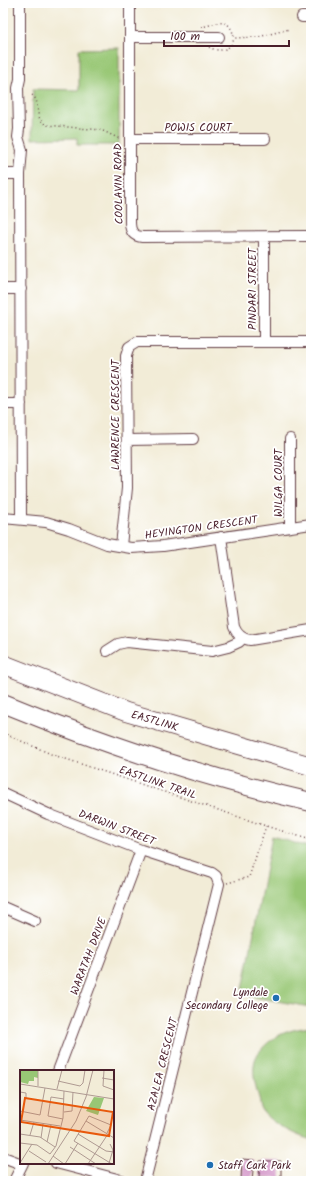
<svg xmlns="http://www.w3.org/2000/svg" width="314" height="1184" font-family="Kalam,sans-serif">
  <rect width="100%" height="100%" fill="#fff"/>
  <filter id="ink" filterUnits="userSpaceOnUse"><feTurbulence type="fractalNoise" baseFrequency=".025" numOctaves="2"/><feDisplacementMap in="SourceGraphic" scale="8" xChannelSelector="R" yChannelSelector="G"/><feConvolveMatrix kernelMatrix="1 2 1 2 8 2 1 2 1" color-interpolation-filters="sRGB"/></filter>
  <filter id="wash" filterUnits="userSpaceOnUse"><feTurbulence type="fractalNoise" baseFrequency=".012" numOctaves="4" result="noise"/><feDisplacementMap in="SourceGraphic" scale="16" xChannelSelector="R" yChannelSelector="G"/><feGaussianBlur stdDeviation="0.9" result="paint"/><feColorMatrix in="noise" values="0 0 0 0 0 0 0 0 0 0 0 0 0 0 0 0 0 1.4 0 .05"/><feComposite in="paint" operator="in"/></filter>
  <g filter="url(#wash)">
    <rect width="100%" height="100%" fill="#f2ecd7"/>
    <path fill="#98c775" stroke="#717350" d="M 119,48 L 119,145 L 77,145 L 77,138 L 32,139 L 33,89 L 79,90 L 79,49 Z
      M 272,836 L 311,848 L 311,1007 L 242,995 Z
      M 311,1027 L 311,1139 C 299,1138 267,1121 262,1110 C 260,1107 260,1102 259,1098 C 255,1084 249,1064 260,1051 C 274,1034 291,1029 311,1027 Z"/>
    <g id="blocks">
      <path fill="#cf8bc3" d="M 242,1159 L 254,1160 L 252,1181 L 241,1181 Z
        M 260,1161 L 281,1161 L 281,1178 L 259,1177 Z"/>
    </g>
  </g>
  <g filter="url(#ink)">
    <use href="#blocks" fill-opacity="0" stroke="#633e45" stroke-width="1"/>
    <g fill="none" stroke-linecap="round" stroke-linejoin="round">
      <defs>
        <path id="minor" d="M 20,3 L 20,79 L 18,88 L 19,129 L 18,137 L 22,150 L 20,174 L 21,518
          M 130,3 L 130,222 C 130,231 133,236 142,237 L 311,236
          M 302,17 L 311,17
          M 130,37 L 219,37
          M 130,139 L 265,139
          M 3,174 L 20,174
          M 3,289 L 21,289
          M 264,342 L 264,237
          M 3,404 L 21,404
          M 127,440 L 193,439
          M 3,518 L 46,522 L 69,529 L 107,544 L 131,548 L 163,546 L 311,524
          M 290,527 L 290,439
          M 221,537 L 234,627 C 237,634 242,639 250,640 L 311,630
          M 121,546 L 127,488 L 126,356 L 129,347 L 137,342 L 311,342
          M 107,651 L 118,644 L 127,642 L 212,651 L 228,647 L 239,642 L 243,638
          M 3,793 L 48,814 L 141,850 L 212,873 L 216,876 L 219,884 L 145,1181
          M 3,907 L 35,921
          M 58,1071 L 141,850
          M 3,1157 L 22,1164
          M 56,1163 L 125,1181
          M 14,1181 L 23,1163"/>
        <g id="motorway">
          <path id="s1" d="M 3,664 L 126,712 L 311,766"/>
          <path d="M 3,703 C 103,744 206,778 311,802"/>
        </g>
      </defs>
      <use href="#minor" stroke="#633e45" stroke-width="12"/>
      <use href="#motorway" stroke="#633e45" stroke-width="20"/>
      <path stroke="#633e45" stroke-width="1.5" stroke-dasharray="1 3" stroke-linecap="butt" d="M 201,27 C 215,25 230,14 234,38 L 258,37 L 289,29
        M 209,47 C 219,53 232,50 234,38
        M 32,95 C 42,102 32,116 46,125 L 101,130 L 120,139
        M 3,733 L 51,754 L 266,826 L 311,840
        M 227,883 L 249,877 L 266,826"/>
      <use href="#minor" stroke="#fff" stroke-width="10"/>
      <use href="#motorway" stroke="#fff" stroke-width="18"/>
    </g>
  </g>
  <g fill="#1f6fb2" stroke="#fff" stroke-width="1.5">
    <circle cx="276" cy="998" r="4"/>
    <circle cx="210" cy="1165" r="4"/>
  </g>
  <g text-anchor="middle" stroke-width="3.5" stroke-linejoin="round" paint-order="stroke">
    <g font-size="11" fill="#4a1f2b" stroke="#fff">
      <text x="198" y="131">POWIS COURT</text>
      <text transform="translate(118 184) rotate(-91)" y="4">COOLAVIN ROAD</text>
      <text transform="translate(252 289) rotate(-90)" y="4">PINDARI STREET</text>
      <text transform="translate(115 415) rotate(-90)" y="4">LAWRENCE CRESCENT</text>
      <text transform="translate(278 483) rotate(-90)" y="4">WILGA COURT</text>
      <text transform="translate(201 527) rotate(-8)" y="4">HEYINGTON CRESCENT</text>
      <text dy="4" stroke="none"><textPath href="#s1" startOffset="162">EASTLINK</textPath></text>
      <text transform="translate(158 782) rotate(19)" y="4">EASTLINK TRAIL</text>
      <text transform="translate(117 827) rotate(21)" y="4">DARWIN STREET</text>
      <text transform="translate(88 956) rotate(-69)" y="4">WARATAH DRIVE</text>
      <text transform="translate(162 1064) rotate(-76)" y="4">AZALEA CRESCENT</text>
    </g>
    <g font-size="11" fill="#4a1f2b" stroke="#fff" text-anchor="end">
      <text x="268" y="996">Lyndale<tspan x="268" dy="13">Secondary College</tspan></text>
      <text x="218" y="1169" text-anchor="start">Staff Cark Park</text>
    </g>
  </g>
  <g transform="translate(20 1070)">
    <rect width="94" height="94" fill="#f2ecd7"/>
    <path d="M 0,0 L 18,0 L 18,8 L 14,7 L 14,11 L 9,11 L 8,14 L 0,12 ZM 74,27 L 84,28 L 78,45 L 66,41 Z" fill="#98c775"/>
    <path fill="none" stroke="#af9a92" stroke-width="1" d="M 84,0 L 83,16 L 94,20M 82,8 L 94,10M 38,11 L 60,16 L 63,13 L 65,0M 0,14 L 94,29M 18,16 L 18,0M 37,19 L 42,0M 0,22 L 6,23 L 6,29M 0,41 L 20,45 L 25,18M 44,42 L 52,41 L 53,22M 43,49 L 28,46 L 31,27 L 44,29M 0,50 L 40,56M 66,51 L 94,68M 87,63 L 91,55 L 69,46 L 54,71 L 92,94M 0,64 L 20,67 L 35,77M 58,64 L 86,81 L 94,82M 10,65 L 14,52M 21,68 L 23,54M 27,72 L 31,55M 0,73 L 17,75 L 30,84M 50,77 L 76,94M 9,81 L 26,92M 30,84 L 36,76 L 43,48 L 44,21M 33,86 L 44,94M 0,93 L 12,74M 89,93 L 93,80 L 90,74M 28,94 L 56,51 L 66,27 L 73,0M 45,94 L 58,73M 68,94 L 88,64"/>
    <path fill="#e8590c" fill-opacity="0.15" stroke="#e8590c" stroke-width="2" d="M 5,28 L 93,42 L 89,66 L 1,52 Z"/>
    <rect width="94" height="94" fill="none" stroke="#4a1f2b" stroke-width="2"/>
  </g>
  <rect width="314" height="1184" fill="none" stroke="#fff" stroke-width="16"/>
  <path d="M164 40v6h125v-6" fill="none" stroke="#4a1f2b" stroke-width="2"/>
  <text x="170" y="40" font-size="12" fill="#4a1f2b" stroke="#ffffff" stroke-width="3" paint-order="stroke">100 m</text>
</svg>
